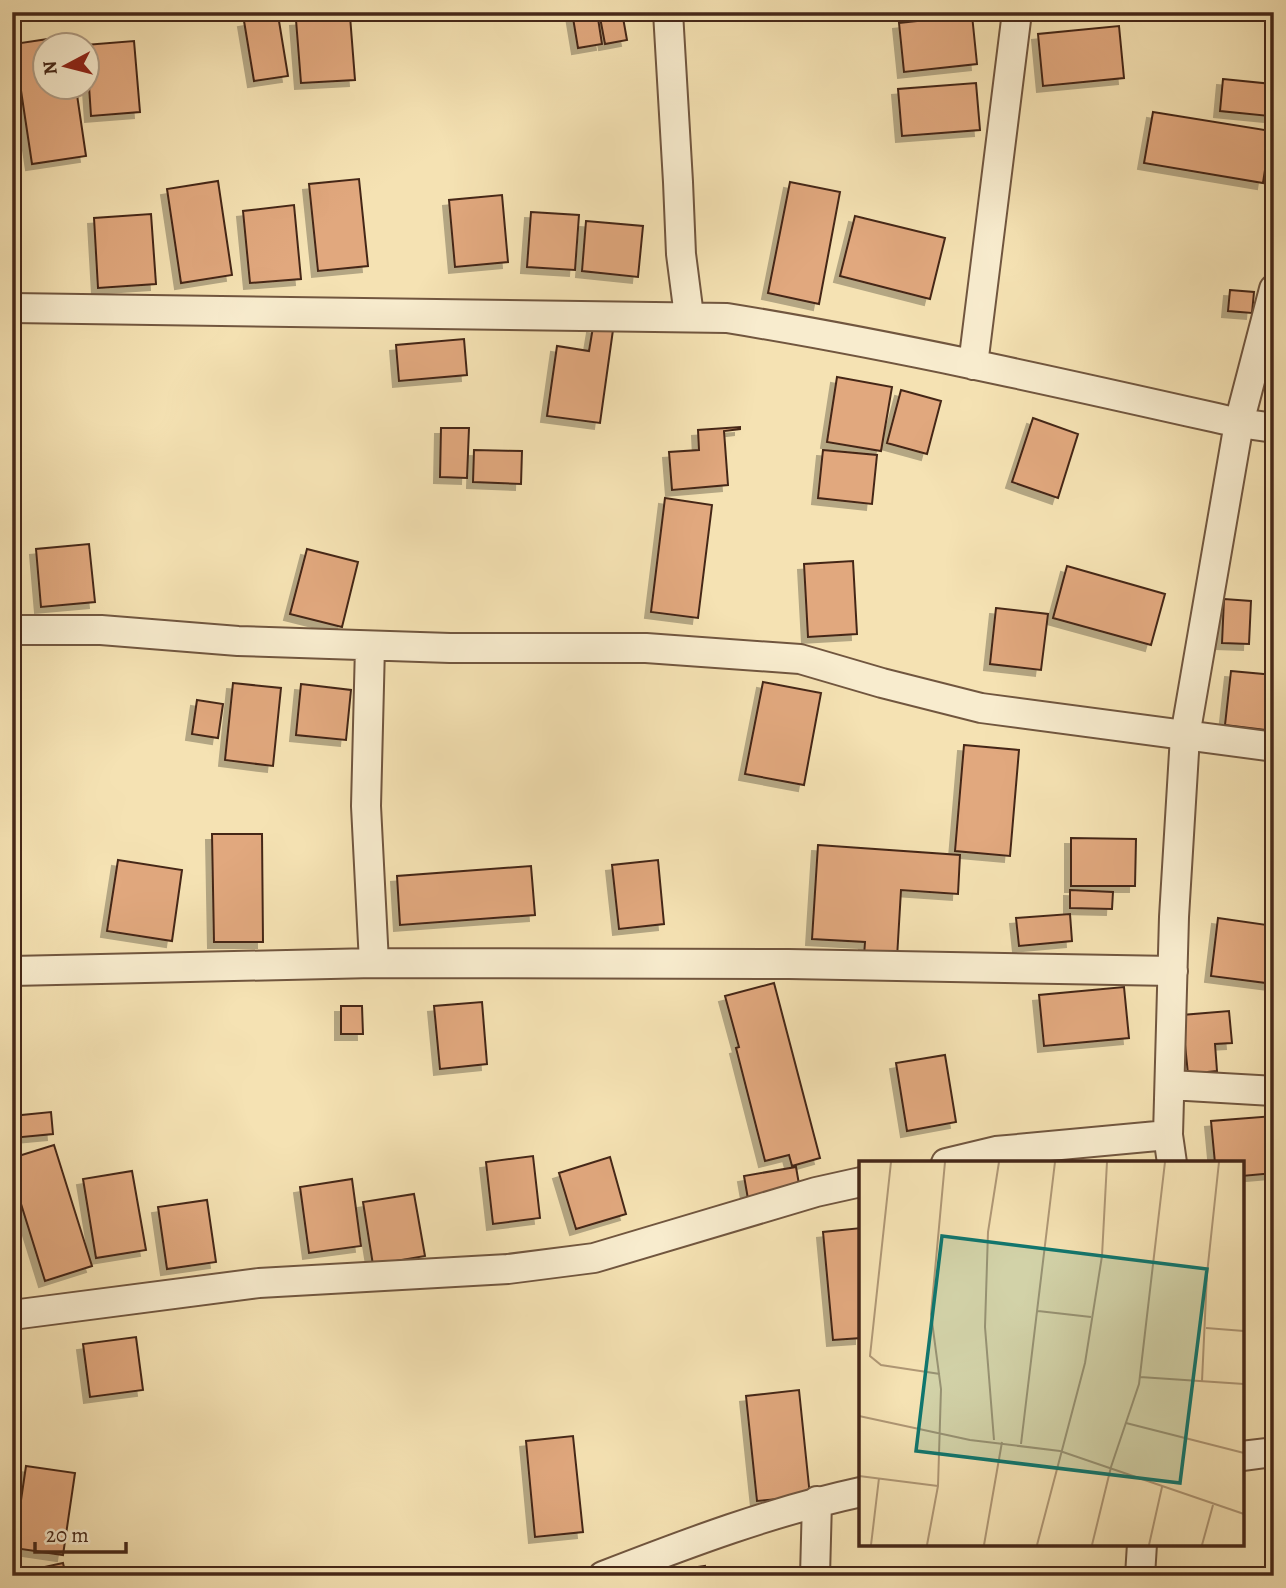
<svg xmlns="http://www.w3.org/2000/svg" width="1286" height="1588" viewBox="0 0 1286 1588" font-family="Alegreya,serif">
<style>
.building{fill:#e1a87e;stroke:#452718;stroke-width:2;filter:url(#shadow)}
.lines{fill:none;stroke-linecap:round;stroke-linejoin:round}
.street-casing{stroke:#71563f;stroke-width:32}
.street{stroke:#f8ecce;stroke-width:28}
.inset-road{fill:none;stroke:#af9775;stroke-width:2}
.view{fill:#0f766e;fill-opacity:0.15;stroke:#0f766e;stroke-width:3.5}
.inset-edge{fill:none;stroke:#452718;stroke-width:3.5}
</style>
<defs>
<filter id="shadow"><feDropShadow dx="-6" dy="6" stdDeviation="0" flood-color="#0004"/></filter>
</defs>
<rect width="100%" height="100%" fill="#f5e2b3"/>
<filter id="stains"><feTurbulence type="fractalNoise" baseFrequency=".00286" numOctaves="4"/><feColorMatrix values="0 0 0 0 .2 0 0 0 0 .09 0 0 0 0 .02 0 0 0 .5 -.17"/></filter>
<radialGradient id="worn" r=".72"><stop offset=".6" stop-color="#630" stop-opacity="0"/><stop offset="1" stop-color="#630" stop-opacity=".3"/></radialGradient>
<path class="building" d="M572 12H597L602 44 578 48Z
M599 12H622L627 40 605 44Z
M278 15 288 76 254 81 244 21Z
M972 15 977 64 904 72 899 23Z
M350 16 355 80 301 83 296 20Z
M1119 26 1124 78 1043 86 1038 34Z
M68 36 69 46H46V88H76L86 156 32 164 14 44Z
M134 41 140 112 91 116 88 71V46L85 45Z
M1223 79 1272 84 1269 116 1220 111Z
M976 83 980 130 902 136 898 89Z
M1153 112 1271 131 1263 183 1144 163Z
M359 179 368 266 318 271 309 184Z
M218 181 232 275 181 283 167 189Z
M790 182 840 192 819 304 768 293Z
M502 195 508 262 455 267 449 200Z
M294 205 301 279 250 283 243 211Z
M531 212 579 215 575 270 527 267Z
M151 214 156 284 98 288 94 218Z
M855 216 945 238 930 299 840 276Z
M586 221 643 226 638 277 582 271Z
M1230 290 1254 292 1252 313 1228 311Z
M593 327 613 330 600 423 547 416 557 346 589 351Z
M464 339 467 375 399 381 396 345Z
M837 377 892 387 881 451 827 442Z
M901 390 941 401 927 454 887 443Z
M1033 418 1078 434 1058 498 1012 482Z
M740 427V429L724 431 728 485 672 490 669 452 699 450 698 430Z
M441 428H469L467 478 440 477Z
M474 450 522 451 521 484 473 482Z
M823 450 877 455 872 504 818 498Z
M665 498 712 505 698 618 651 612Z
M89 544 95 602 41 607 36 549Z
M307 549 358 562 342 627 290 614Z
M853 561 857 634 808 637 804 564Z
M1067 566 1165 594 1151 645 1053 618Z
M1224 599 1251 601 1249 644 1222 643Z
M996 608 1048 614 1041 670 990 664Z
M1231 671 1274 675V731L1225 725Z
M763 682 821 693 804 785 745 774Z
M233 683 281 688 273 766 225 760Z
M301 684 351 690 346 740 296 735Z
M197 700 223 704 218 738 192 734Z
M964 745 1019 750 1010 856 955 851Z
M212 834H262L263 942H214Z
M1071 838 1136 839 1135 886H1071Z
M818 845 960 855 958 894 901 890 897 958 864 956 865 942 812 939Z
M118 860 182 870 172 941 107 931Z
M658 860 664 924 619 929 612 865Z
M531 866 535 915 400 925 397 876Z
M1070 890 1113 892 1112 909 1070 908Z
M1070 914 1072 941 1019 946 1016 918Z
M1218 918 1274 926V984L1211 976Z
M774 983 820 1158 792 1166 789 1155 765 1161 736 1048 739 1047 725 996Z
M1124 987 1129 1038 1044 1046 1039 995Z
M482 1002 487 1064 440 1069 434 1006Z
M341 1006H362L363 1034H341Z
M1229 1011 1232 1043 1215 1044 1217 1071 1188 1074 1182 1015Z
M945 1055 956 1122 907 1131 896 1063Z
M51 1112 53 1134 12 1138V1116Z
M1274 1116V1173L1242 1176V1163H1215L1211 1121Z
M54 1145 92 1266 45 1281 12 1175V1158Z
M533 1156 540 1218 493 1224 486 1162Z
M610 1157 626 1214 576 1229 559 1173Z
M796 1167 800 1190 748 1199 744 1176Z
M132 1171 146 1250 96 1258 83 1179Z
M352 1179 361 1246 309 1253 300 1187Z
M414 1194 425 1256 373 1265 363 1202Z
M207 1200 216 1262 167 1269 158 1207Z
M861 1228V1338L833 1340 823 1232Z
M136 1337 143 1390 90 1397 83 1344Z
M799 1390 810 1496 757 1501 746 1396Z
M573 1436 583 1532 535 1537 526 1441Z
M26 1466 75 1473 63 1555 14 1548Z
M63 1563 66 1576H32L31 1570Z
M705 1566 707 1576H659L658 1573Z"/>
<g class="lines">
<g class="street-casing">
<path id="street" d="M668 12 678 182 681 254 689 316
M12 308 727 318C899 346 1070 385 1239 423L1274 428
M973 365 1017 12
M12 630H101L238 641 450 648H646L800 659 882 683 981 708 1274 747
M370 646 366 806 374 963
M12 971 374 963 789 964 1173 971
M1170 1085 1274 1091
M946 1163 996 1151 1168 1135
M1172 1163 1168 1135 1174 917 1185 736 1239 423 1274 289
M12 1315 259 1283 508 1269 594 1258 816 1192 861 1182
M1242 1456 1274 1452
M603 1576C688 1543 773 1511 861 1492
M815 1576 817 1501
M1140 1576 1142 1544"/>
</g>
<use href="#street" class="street"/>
</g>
<g transform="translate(859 1161)">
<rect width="385" height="385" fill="#f5e2b3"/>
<path class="inset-road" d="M32 1 11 195 22 204 81 213M179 150 232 156M347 167 385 170M281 216 385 223M343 220 348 113 360 1M0 255 111 279 201 290 385 353M267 262 385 292M135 279 126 166 129 71 140 1M162 283 196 1M0 315 79 325M12 384 20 317M68 384 79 325 82 228 72 153 86 1M125 384 143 281M178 384 226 202 243 95 248 1M233 384 252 306 280 223 306 1M290 384 303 326M343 384 354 344"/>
<path class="view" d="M83 75 348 108 321 322 57 290Z"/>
<rect width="385" height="385" class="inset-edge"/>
</g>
<rect width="1286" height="1588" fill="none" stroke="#f5e2b3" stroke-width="42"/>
<rect x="14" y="14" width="1258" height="1560" fill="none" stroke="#452718" stroke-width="3.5"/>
<rect x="21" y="21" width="1244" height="1546" fill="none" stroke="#452718" stroke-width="2"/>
<g transform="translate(66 66) rotate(263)"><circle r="33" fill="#f8ecce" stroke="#b09d85" stroke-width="2"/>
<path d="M0-5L12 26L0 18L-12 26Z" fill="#8f2418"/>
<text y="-10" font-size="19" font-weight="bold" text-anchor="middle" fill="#452718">N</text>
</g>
<path d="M35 1542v10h91v-10" fill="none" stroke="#452718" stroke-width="3.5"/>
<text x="46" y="1542" font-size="21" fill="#452718" stroke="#f8ecce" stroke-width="5" paint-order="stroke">20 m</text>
<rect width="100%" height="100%" filter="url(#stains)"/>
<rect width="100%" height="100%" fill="url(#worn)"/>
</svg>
